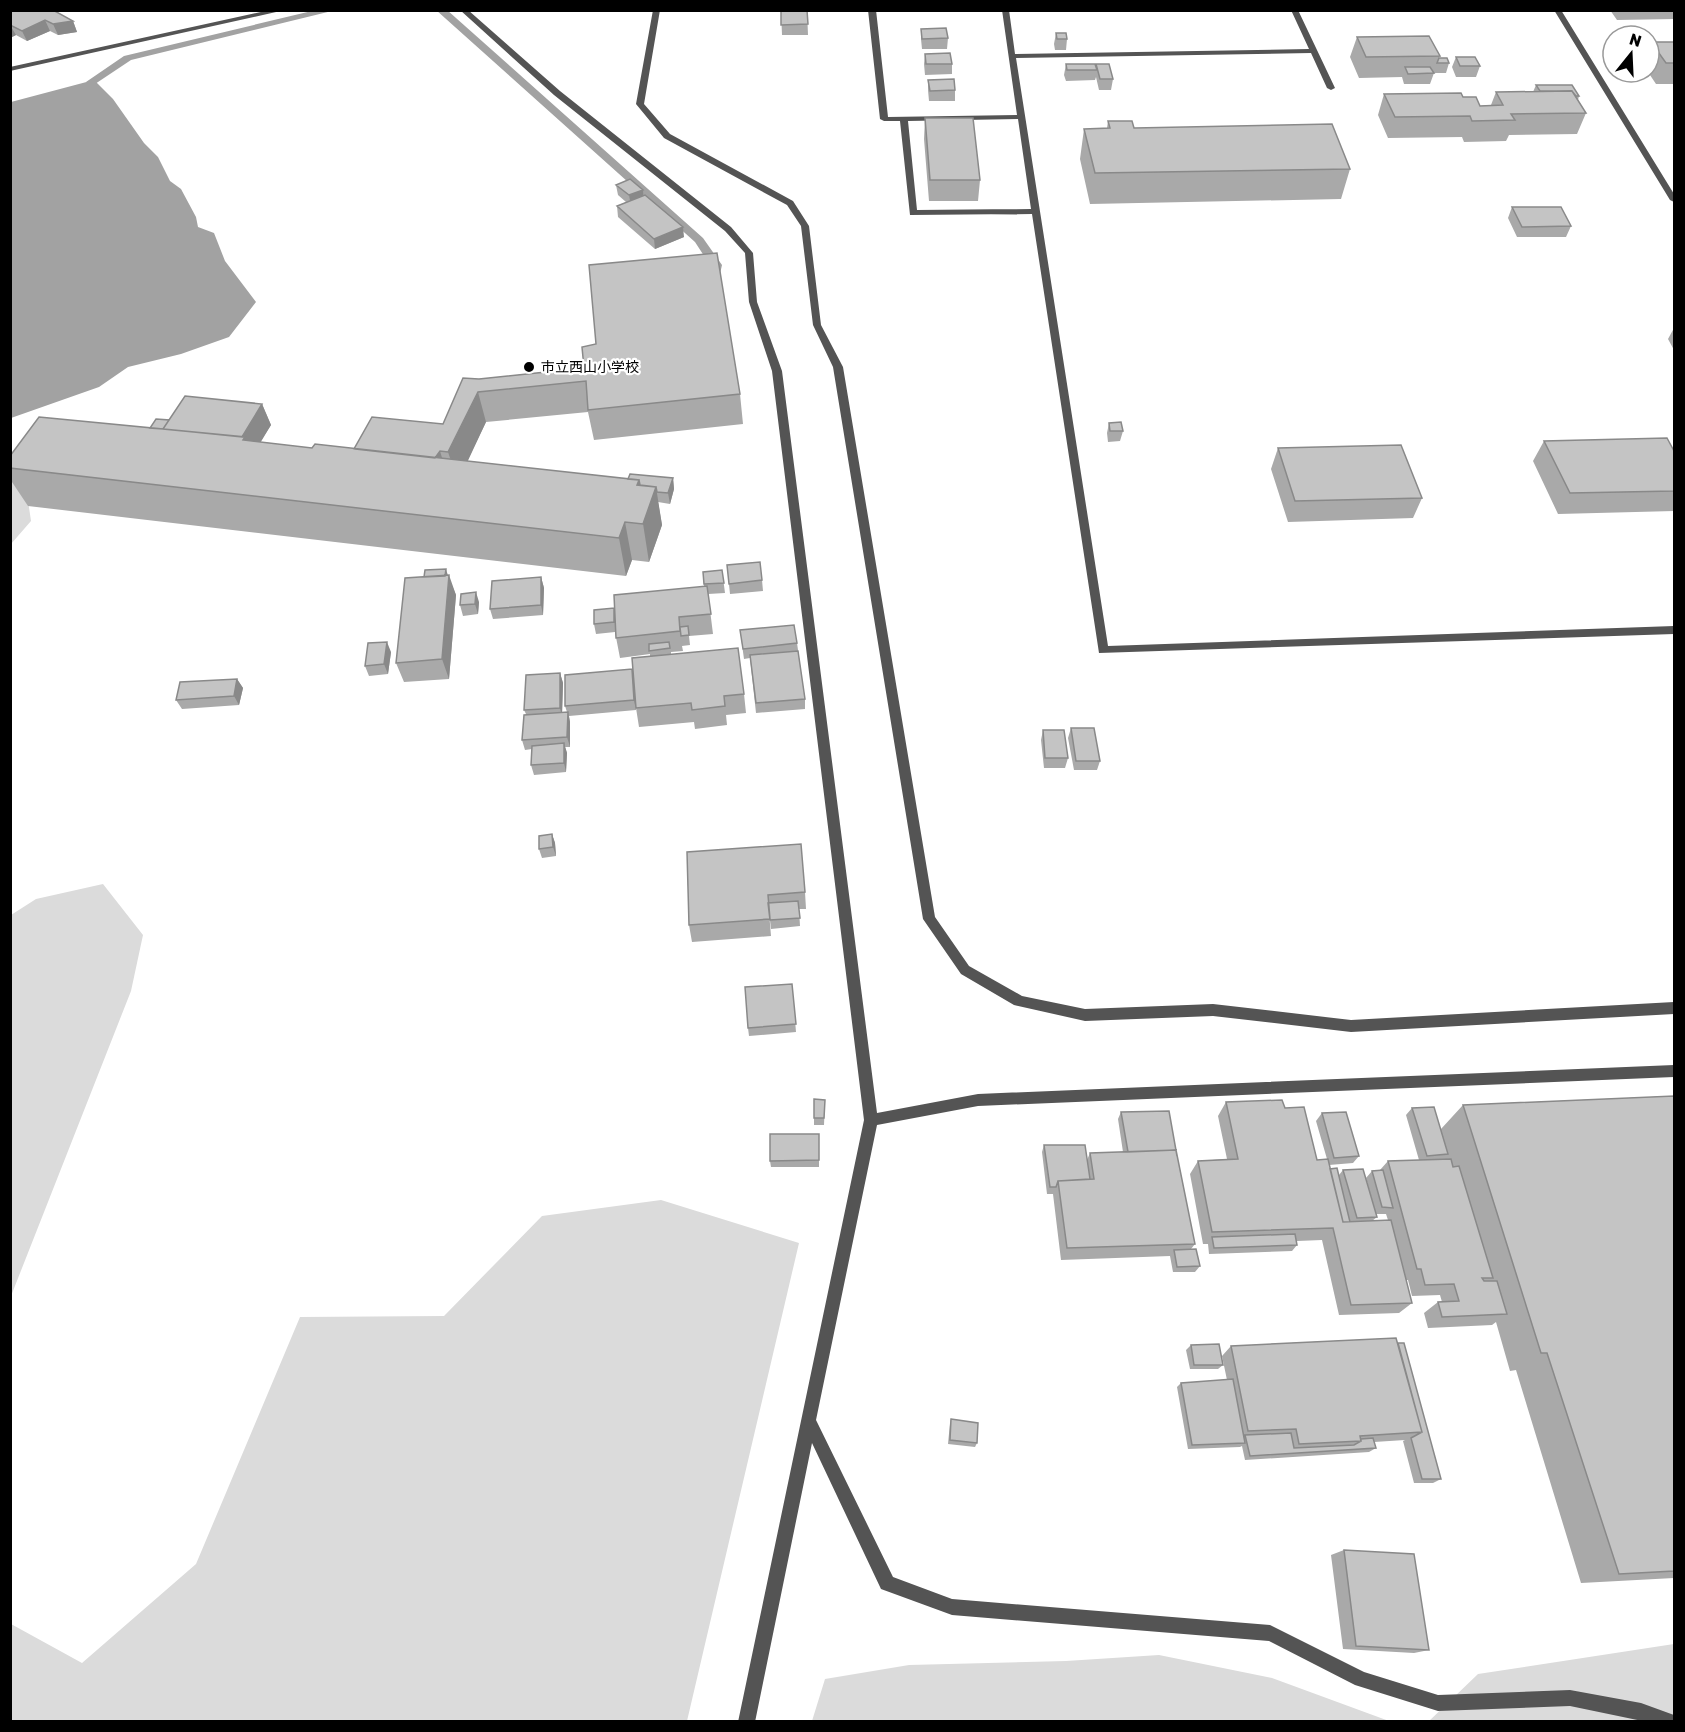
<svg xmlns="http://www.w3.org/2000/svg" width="1685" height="1732" viewBox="0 0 1685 1732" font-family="Rubik,'Noto Sans JP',sans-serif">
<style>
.green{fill:#dbdbdb}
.water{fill:#a2a2a2}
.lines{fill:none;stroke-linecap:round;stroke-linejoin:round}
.stream{fill:#a2a2a2;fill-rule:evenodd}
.service{fill:#545454;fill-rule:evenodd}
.minor{fill:#545454;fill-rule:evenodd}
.wall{fill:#a9a9a9}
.shaded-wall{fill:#898989}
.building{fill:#c4c4c4;stroke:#898989;stroke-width:1.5}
.poi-dot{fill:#000;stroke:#fff;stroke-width:2}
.labels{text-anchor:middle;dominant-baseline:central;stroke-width:4.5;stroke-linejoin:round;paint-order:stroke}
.far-poi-label{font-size:14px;fill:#000;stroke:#fff;text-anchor:start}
</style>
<rect width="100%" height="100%" fill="#fff"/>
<path class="green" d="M11 461 23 466 31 521 11 544Z
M103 884 143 935 131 991 11 1296V915L36 899Z
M661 1200 799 1243 687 1721H11V1624L82 1663 196 1564 300 1317 444 1316 542 1216Z
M1674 1644V1721L1428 1722 1478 1674Z
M1159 1655 1272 1678 1389 1721H812L825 1679 909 1665 1066 1661Z"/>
<path class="water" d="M94 80 113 99 144 143 158 157 170 181 181 189 196 217 198 227 214 233 225 261 256 302 229 337 181 354 128 367 99 387 11 418V102Z"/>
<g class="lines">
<path class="stream" d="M316 10H336L131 60 95 84 86 82 124 56Z
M436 10H447L703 238 722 265 719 278H711L710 265 695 242Z"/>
<path class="service" d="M653 10H660L644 104 670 134 793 201 809 226 821 325 843 367 935 917 969 966 1022 996 1085 1009 1213 1004 1351 1020 1674 1002V1014L1351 1032 1213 1016 1085 1021 1014 1005 961 974 923 919 833 367 813 325 801 226 787 205 664 138 636 104Z
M868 10H876L888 117 1017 115 1002 10H1009L1015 54 1309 49 1291 10H1298L1335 88 1331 90 1327 88 1311 53 1016 58 1108 646 1674 626V634L1099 653 1032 214 910 215 900 121H884L880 119ZM1018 119 1031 209 917 210 908 121Z
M1554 10H1561L1674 194V202L1670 200Z"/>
<path class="minor" d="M270 10H285L10 71V67Z
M460 10H468L560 91 731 227 753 253 757 302 782 371 877 1113 978 1094 1674 1065V1077L978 1106 877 1125 816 1420 893 1577 952 1599 1270 1625 1364 1672 1438 1695 1570 1690 1641 1703 1674 1715V1722H1647L1570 1706 1438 1711 1355 1685 1269 1641 952 1615 881 1589 812 1443 755 1722H738L864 1120 772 371 749 302 745 253 725 231 554 95Z"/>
</g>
<path class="wall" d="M10 10 73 21 77 32 58 35 50 31 27 41 16 35 10 38Z
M781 10H807L808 35H782Z
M1326 10H1359L1326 11Z
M1610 10H1674V19L1617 20Z
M921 29 948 38 947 49H922L921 39Z
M1056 33 1067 39 1066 50H1055L1054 44Z
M1357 37 1440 56 1439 58 1449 63 1446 73H1434L1430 84H1404L1402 77 1359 78 1350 57Z
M1651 42H1674V84H1656L1648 72H1649V47Z
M925 54 952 64V74L925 75 924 64Z
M1456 57 1480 66 1476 77H1456L1452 67Z
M1066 64 1096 67V64L1113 79 1111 90H1099L1096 77 1095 80 1066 81 1064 75Z
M928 80 955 90V101H929L928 90Z
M1536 85 1579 96 1578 100 1586 113 1577 134 1509 135 1506 141 1464 142 1462 137 1388 138 1378 115 1384 94 1463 97 1480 106 1491 105 1496 92H1533Z
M925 118 980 180 978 201H929L924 139Z
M1108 121 1134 128 1350 169 1341 199 1090 204 1080 159 1084 129 1107 128Z
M616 185 643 190 644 195 684 237 655 249 618 217 617 206 626 202 618 195Z
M1512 207 1571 226 1566 237H1517L1508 218Z
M1674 328V350L1668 339Z
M584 368 740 394 743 424 594 440 588 412 486 422 467 461 628 479 673 478 674 489 670 504 658 502 662 525 649 562 632 560 626 576 28 506 10 479V456L150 428 169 420 262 404 271 425 260 442 312 448H354L443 424 479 379Z
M1109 423 1123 431 1120 441 1108 442 1107 433Z
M1544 441 1674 451V511L1558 514 1533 461Z
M1278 448 1422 498 1413 518 1288 522 1271 469Z
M727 565 762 580 763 591 730 594Z
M722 570 725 593 708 594 713 634 689 636 690 645 682 646 683 651 671 652V654L744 694 746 713 726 715 727 725 695 729 694 722 639 727 636 708 635 697 636 710 569 716 570 722V747H565L567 753 566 772 534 775 531 765 532 749 525 750 522 740 526 714 524 710 560 673 563 683 562 712H567L565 706 632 669 650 656V654L620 658 615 632 596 634 594 624 614 608 704 586 703 572Z
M448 576 456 595 449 679 404 682 396 663Z
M541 577 544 588 543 615 493 619 490 609Z
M479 602 478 614 463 616 460 605Z
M740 630 797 643 805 699V709L756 713 750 658 744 659Z
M391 652 388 674 369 676 365 666Z
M237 679 243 688 239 705 182 709 176 700Z
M1071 728 1100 761 1097 770H1074L1068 738Z
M1043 730 1068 758 1065 768H1044L1041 740Z
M552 834 555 843 556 856 542 858 539 849Z
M687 852 805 892 806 909H799L800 926 771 929 769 912 771 936 692 942 689 925Z
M792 984 796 1032 749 1036 748 1028Z
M1674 1096V1578L1581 1583 1516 1370 1510 1371 1496 1322 1492 1325 1428 1328 1424 1313 1438 1302H1442L1440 1295 1412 1296 1408 1280H1406L1412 1303 1399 1313 1339 1315 1322 1240 1297 1241V1245L1292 1251 1209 1254 1208 1244H1203L1190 1174 1198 1161 1227 1159 1218 1116 1226 1102 1285 1108 1317 1160 1327 1159 1316 1121 1322 1113 1359 1156 1353 1163 1329 1165 1330 1169 1339 1175 1343 1170 1377 1217 1372 1221 1388 1220 1386 1214H1376L1366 1178 1372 1171 1380 1170 1388 1161 1419 1160 1406 1115 1412 1108 1441 1129 1463 1105Z
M825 1100 824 1125H814V1118Z
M1121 1112 1177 1156 1195 1244 1191 1249 1200 1266 1195 1272H1173L1170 1256 1061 1260 1053 1194H1047L1042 1152 1044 1145 1087 1160 1090 1153 1123 1152 1118 1119Z
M819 1134V1167H771L770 1161Z
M1396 1338 1441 1479 1433 1483H1414L1403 1441 1405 1440 1374 1442 1376 1448 1369 1452 1245 1460 1242 1446 1240 1447 1188 1449 1177 1387 1181 1383 1227 1380 1222 1356 1231 1346Z
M1191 1345 1223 1365 1218 1369H1190L1186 1350Z
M951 1419 977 1443 975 1447 948 1444 950 1423Z
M1344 1550 1429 1650 1414 1653 1343 1649 1331 1555Z"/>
<path class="shaded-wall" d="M45 20 50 31 27 41 22 31Z
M73 21 77 32 58 35 53 24Z
M10 25 16 35 10 38Z
M643 190 644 201 631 206 629 195Z
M683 227 684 237 655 249 654 239Z
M478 392 486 422 458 482 448 452Z
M262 404 271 425 253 455 238 444Z
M440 451 449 481 431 464Z
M673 478 674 489 670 504 668 493Z
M639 480 656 487 662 525 649 562 637 485Z
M625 522 632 560 626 576 619 538Z
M446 569 449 579V575L456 595 449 679 442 659Z
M541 577 544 588 543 615 541 605Z
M476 592 479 602 478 614 475 604Z
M387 642 391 652 388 674 384 664Z
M632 669 634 678 636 710 634 700Z
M560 673 563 683 562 717 560 708Z
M237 679 243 688 239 705 234 696Z
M568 712 570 722V747L567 737Z
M564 743 567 753 566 772 564 763Z
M552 834 555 843 556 856 553 847Z"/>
<path class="building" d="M10 10H53L73 21 53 24 45 20 22 31 10 25Z
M781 10H807L808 24 781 25Z
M946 28 948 38 922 39 921 29Z
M1056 33H1066L1067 39H1057Z
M1429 36 1440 56 1366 57 1357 37Z
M1651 42H1674V63H1666Z
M950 53 952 64H926L925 54Z
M1456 57H1475L1480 66H1460Z
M1439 58H1447L1449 63H1437Z
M1066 64H1095L1097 70H1067Z
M1096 64H1109L1113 79H1100Z
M1405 67H1430L1434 73 1408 74Z
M954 79 955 90 930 91 928 80Z
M1536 85H1572L1579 96H1576L1572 91H1540Z
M1572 91 1586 113 1511 114 1515 120 1472 121 1470 116 1395 117 1384 94 1461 93 1463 97H1476L1480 106 1503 105 1496 92Z
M925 118H973L980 180H930Z
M1108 121H1132L1134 128 1332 124 1350 169 1095 173 1084 129 1110 128Z
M630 179 643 190 629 195 616 185Z
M645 195 683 227 654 239 617 206Z
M1512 207H1561L1571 226 1522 227Z
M717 253 740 394 588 410 586 381 478 392 448 452 440 451 435 458 354 449 372 417 443 424 463 378 479 379 584 368 582 347 596 344 589 265Z
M185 396 262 404 242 437 163 429Z
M39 417 245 437 243 440 312 448 315 444 639 480 637 485 656 487 643 524 625 522 619 538 10 468V456Z
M156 419 169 420 163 429 150 428Z
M1121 422 1123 431H1110L1109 423Z
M1667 438 1674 451V491L1570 493 1544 441Z
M1401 445 1422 498 1295 501 1278 448Z
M630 474 673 478 668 493 657 492 656 487 640 485 639 480 628 479Z
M760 562 762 580 729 584 727 565Z
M446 569 445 576 424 577 425 570Z
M722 570 724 583 704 584 703 572Z
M449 575 442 659 396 663 405 578Z
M541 577V605L490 609 492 581Z
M707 586 711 614 679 617 680 631 616 638 614 595Z
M476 592 475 604 460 605 461 594Z
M614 608V622L594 624V610Z
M794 625 797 643 743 649 740 630Z
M688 626 689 635 681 636 680 627Z
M387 642 384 664 365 666 368 643Z
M669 642 670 648 649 651V644Z
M738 648 744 694 724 696 725 706 692 710 691 703 636 708 632 658Z
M798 651 805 699 756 703 750 655Z
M632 669 634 700 565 706V675Z
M560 673V708L524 710 526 675Z
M237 679 234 696 176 700 180 682Z
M568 712 567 737 522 740 524 715Z
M1071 728H1094L1100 761H1076Z
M1043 730H1064L1068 758H1045Z
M564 743V763L531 765 532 746Z
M552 834 553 847 539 849V836Z
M801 844 805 892 768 895 770 919 689 925 687 852Z
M798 901 800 918 770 920 768 903Z
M792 984 796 1024 748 1028 745 987Z
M1674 1096V1571L1619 1574 1547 1353H1541L1463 1105Z
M814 1099 825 1100 824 1118H814Z
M1282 1100 1285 1108 1304 1107 1317 1160 1328 1159 1343 1222 1391 1220 1412 1303 1351 1305 1333 1228 1212 1232 1198 1161 1238 1159 1226 1102Z
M1434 1107 1448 1154 1427 1156 1412 1108Z
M1169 1111 1177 1156 1176 1150 1128 1152 1121 1112Z
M1346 1112 1359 1156 1334 1158 1322 1113Z
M770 1134H819V1160L770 1161Z
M1044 1145H1085L1090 1179 1058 1181 1056 1187H1050Z
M1176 1150 1195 1244 1067 1248 1058 1181 1094 1179 1090 1153Z
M1451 1159 1453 1167 1459 1166 1493 1278H1482L1484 1281H1497L1507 1314 1442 1317 1438 1302 1459 1301 1454 1284 1425 1285 1421 1269H1417L1388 1161Z
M1337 1168 1350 1222H1343L1330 1169Z
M1363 1169 1377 1217 1357 1218 1343 1170Z
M1383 1170 1393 1208 1382 1207 1372 1171Z
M1295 1234 1297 1245 1214 1248 1212 1237Z
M1196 1249 1200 1266 1177 1267 1174 1250Z
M1396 1338 1422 1432 1360 1436 1361 1441 1299 1444 1296 1429 1248 1431 1231 1346Z
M1398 1343H1404L1441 1479H1422L1411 1438 1422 1432Z
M1219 1344 1223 1365H1194L1191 1345Z
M1233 1379 1245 1443 1192 1445 1181 1383Z
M951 1419 978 1423 977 1443 950 1440Z
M1291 1433 1294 1448 1354 1445 1361 1441V1439L1373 1438 1376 1448 1250 1456 1245 1435Z
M1344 1550 1414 1554 1429 1650 1356 1646Z"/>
<circle class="poi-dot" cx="529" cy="367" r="6"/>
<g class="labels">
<g class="far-poi-label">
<text x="541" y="367">市立西山小学校</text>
</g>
</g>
<rect width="1685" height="1732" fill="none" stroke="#000000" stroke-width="24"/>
<g transform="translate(1631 54) rotate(18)"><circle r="28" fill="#ffffff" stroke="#999999" stroke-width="1.5"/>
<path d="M0-4.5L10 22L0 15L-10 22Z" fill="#000000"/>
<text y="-9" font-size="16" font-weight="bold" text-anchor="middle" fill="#000000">N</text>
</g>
</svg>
